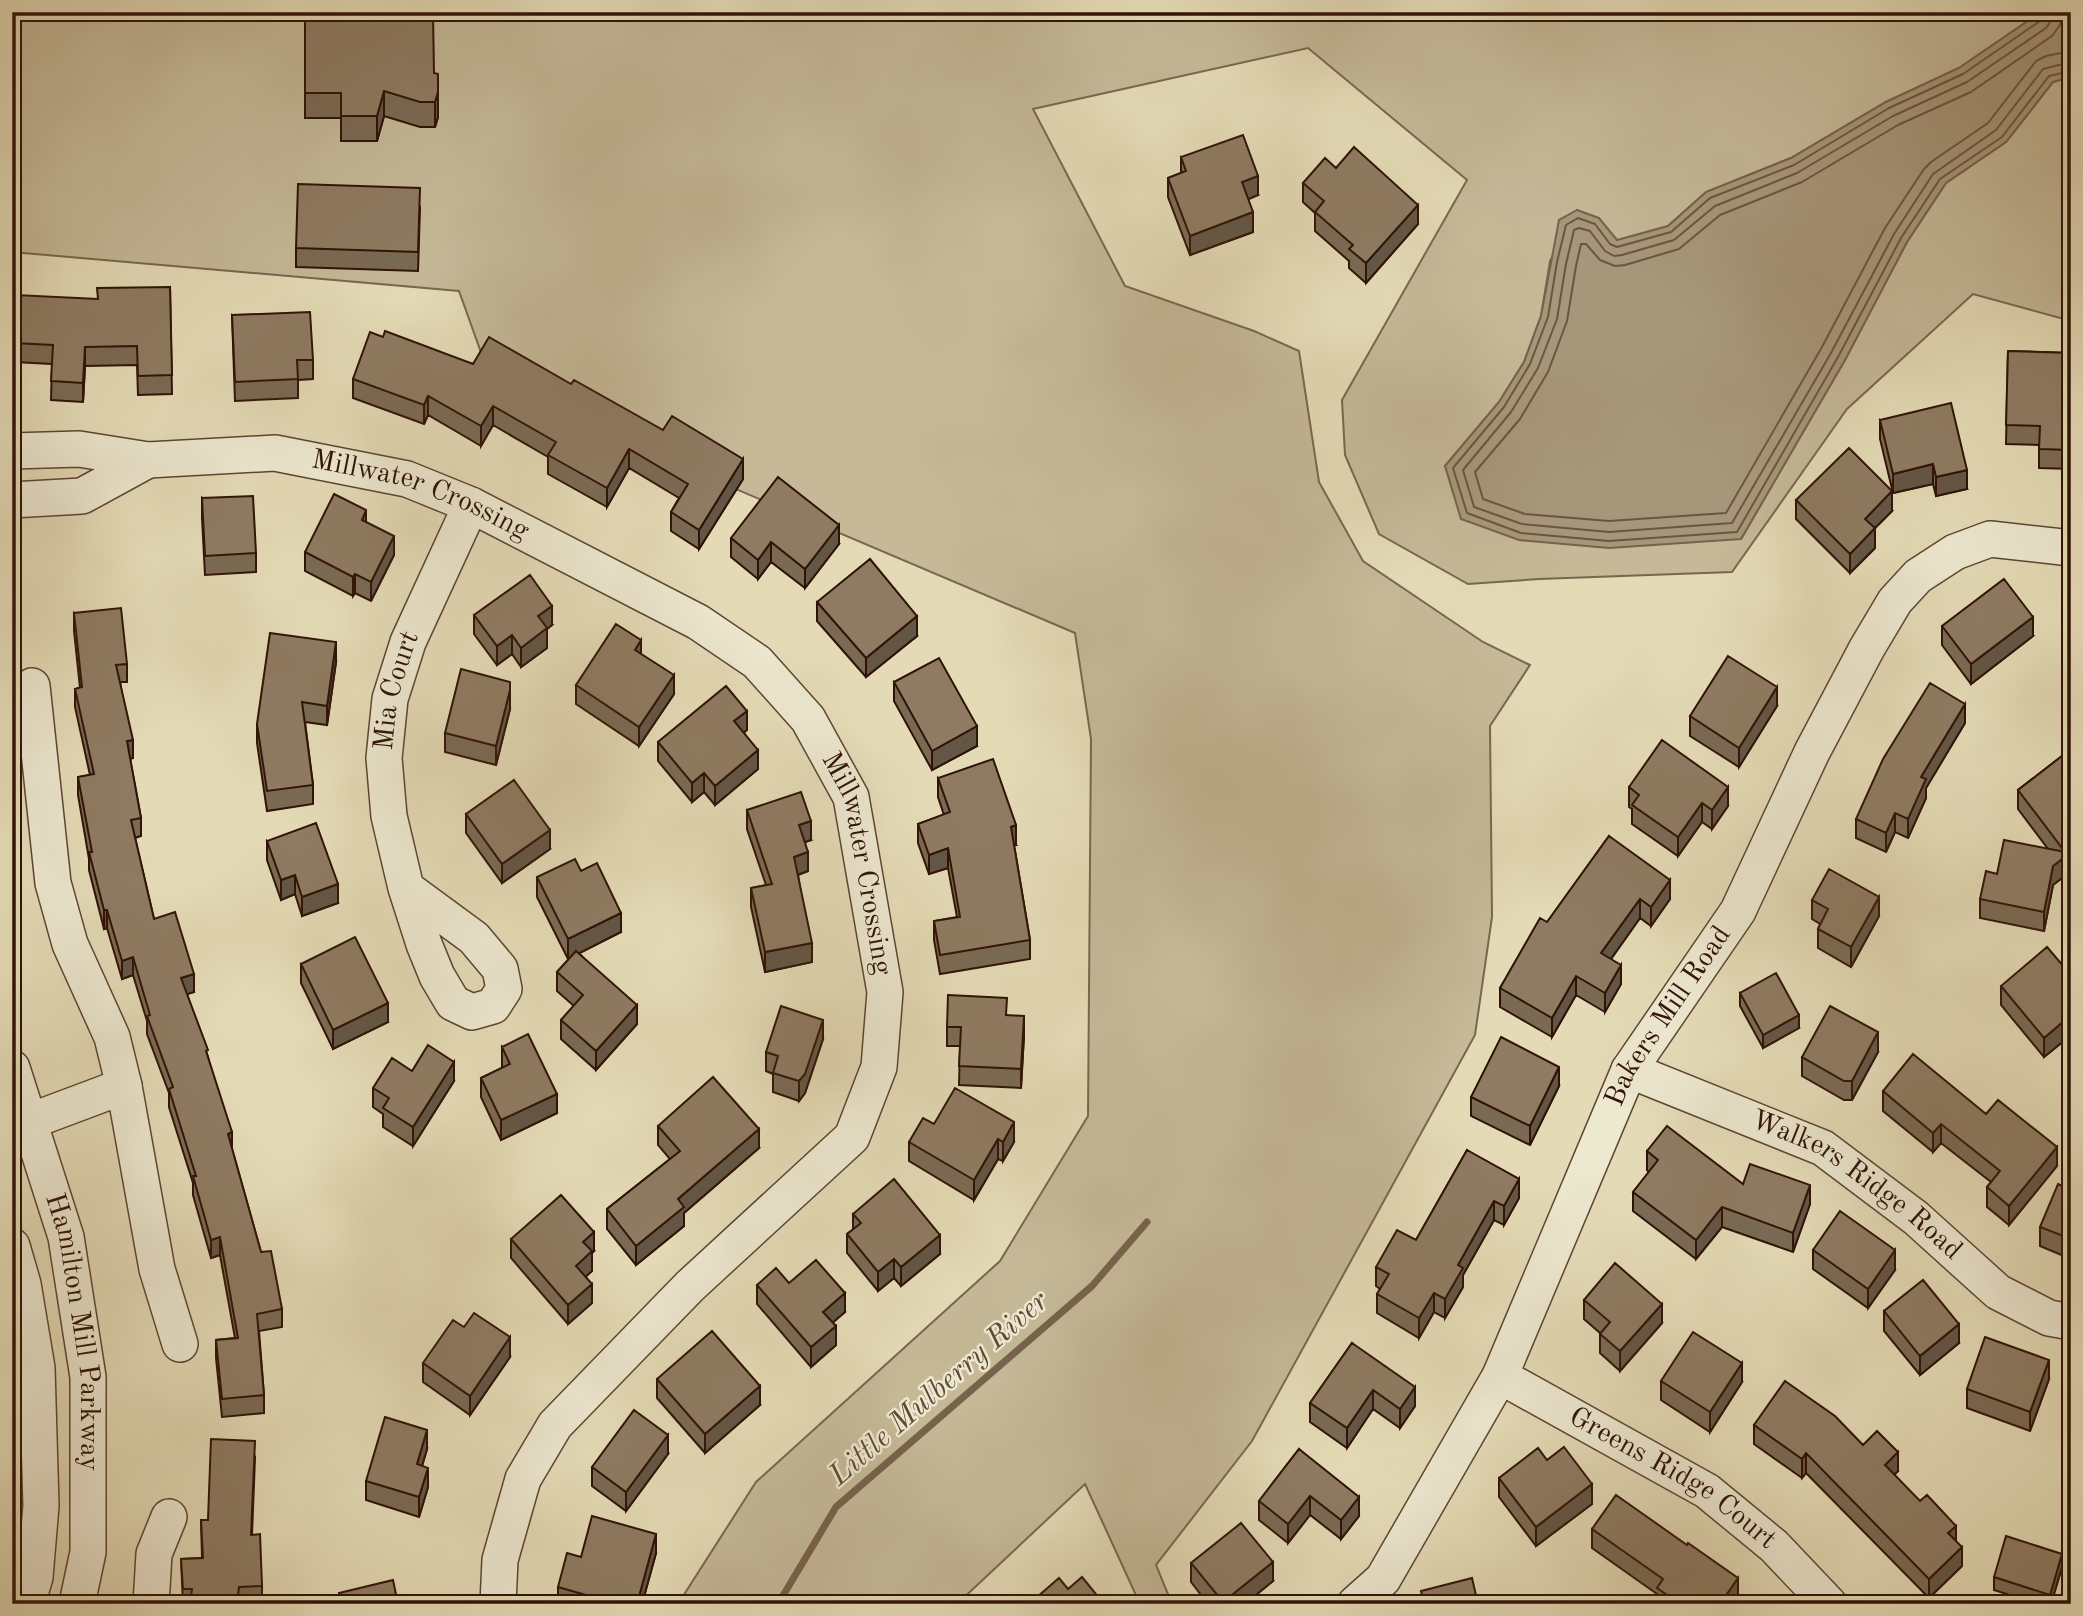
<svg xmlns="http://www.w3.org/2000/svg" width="2083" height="1616" viewBox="0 0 2083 1616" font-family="'Old Standard TT',serif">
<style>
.green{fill:#c5b998;stroke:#7a6650;stroke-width:2}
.water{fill:#a7977a;stroke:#77624c;stroke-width:2}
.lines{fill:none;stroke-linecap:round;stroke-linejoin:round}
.shore{stroke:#6c5540;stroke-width:2}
.stream{stroke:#77624c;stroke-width:7}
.minor-casing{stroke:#5d4533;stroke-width:38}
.minor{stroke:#ede8d0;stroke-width:35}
.wall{fill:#7a6a54;stroke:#301307;stroke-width:2}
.shaded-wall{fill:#635645;stroke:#301307;stroke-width:2}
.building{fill:#8e7b62;stroke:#301307;stroke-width:2}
.labels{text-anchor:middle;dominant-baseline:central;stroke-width:5;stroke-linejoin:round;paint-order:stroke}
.street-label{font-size:28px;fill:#301307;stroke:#ede8d0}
.water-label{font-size:30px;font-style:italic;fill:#604835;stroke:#ede8d0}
</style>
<rect width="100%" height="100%" fill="#e4dbb6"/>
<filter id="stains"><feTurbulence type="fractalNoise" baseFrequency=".00286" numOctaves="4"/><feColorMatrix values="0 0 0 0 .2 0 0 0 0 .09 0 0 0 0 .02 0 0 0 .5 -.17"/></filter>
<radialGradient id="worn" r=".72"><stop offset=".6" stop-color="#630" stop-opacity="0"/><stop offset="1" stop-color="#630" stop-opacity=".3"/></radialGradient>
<path class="green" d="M12 12H2041L1959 68 1886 102 1791 158 1706 192 1668 226 1616 241 1599 218 1577 210 1550 261 1541 316 1524 362 1499 402 1445 466 1741 539 1845 360 1907 242 1946 183 2006 142 2053 82 2071 77V321L1973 294 1847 409 1732 572 1539 579 1468 584 1379 534 1345 455 1342 400 1467 180 1308 48 1033 109 1125 286 1254 331 1299 351 1319 482 1363 561 1483 642 1530 665 1490 726 1492 917 1475 1035 1252 1441 1156 1565 1172 1604H1140L1085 1484 957 1604H678L756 1482 1000 1261 1088 1116 1091 739 1075 633 493 386 459 291 12 252Z"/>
<path class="water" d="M2041 12H2071V77L2053 82 2006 142 1946 183 1907 242 1845 360 1741 539 1609 548 1519 540 1461 519 1445 466 1499 402 1524 362 1541 316 1559 220 1577 210 1599 218 1617 240 1668 226 1706 192 1791 158 1886 102 1959 68Z"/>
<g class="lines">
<path class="shore" d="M2043 12 2040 21 1963 74 1889 108 1794 165 1710 198 1671 232 1617 247 1610 244 1595 224 1578 218 1566 225 1557 262 1548 317 1530 364 1504 407 1453 468 1467 513 1521 533 1609 541 1737 532 1838 357 1901 238 1940 179 2002 137 2049 76 2071 71
M2052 12 2051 21 2046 28 1967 82 1893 116 1797 173 1715 206 1674 240 1622 255 1614 256 1605 251 1590 231 1579 228 1574 230 1566 264 1557 319 1538 368 1511 412 1463 470 1474 507 1522 524 1609 532 1732 523 1831 353 1894 234 1933 174 1996 130 2043 69 2071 62
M2063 12 2060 25 2052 36 1971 92 1898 125 1802 182 1720 215 1679 249 1625 265 1615 266 1600 260 1586 244H1581L1576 266 1567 321 1548 372 1520 419 1475 472 1483 499 1525 514 1609 521 1726 513 1822 347 1885 228 1924 169 1931 162 1988 123 2036 61 2046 56 2071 51"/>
<path class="stream" d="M778 1604 836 1507 1092 1286 1147 1222"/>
<g class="minor-casing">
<g id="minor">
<path id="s1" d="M12 451 79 449 148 460 275 453 407 479 471 505 698 622 757 662 808 719 851 797 885 992 879 1067 852 1137 690 1286 555 1425 523 1479 500 1560 498 1604"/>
<path d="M12 500 82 496 148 460"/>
<path d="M32 686 53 883 70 944 112 1037 124 1086 157 1269 180 1344"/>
<path id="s2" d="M406 888 474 938 500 969 504 989 493 1006 472 1012 453 1003 437 976 424 944 406 888 389 816 384 758 390 699 408 642 471 505"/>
<path id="s3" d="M12 1068 66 1237 88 1377V1552L77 1604"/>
<path id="s4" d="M1629 1070 1823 1148 1916 1218 1998 1292 2049 1318 2071 1322"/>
<path d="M12 1128 124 1086"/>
<path d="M12 1246 23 1284 37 1368 41 1506 35 1577 27 1604"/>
<path id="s5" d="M1500 1376 1707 1491 1774 1546 1829 1604"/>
<path d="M151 1604 154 1554 169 1517"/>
<path id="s6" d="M1355 1604 1383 1579 1500 1376 1629 1070 1738 911 1812 752 1867 648 1895 601 1918 576 1955 552 1990 539 2071 548"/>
</g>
</g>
<use href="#minor" class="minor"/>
</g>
<path class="wall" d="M305 14H332L434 73 438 117 435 127H420L384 116 377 141H341V118H305Z
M1181 157 1258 195 1248 199 1253 232 1190 255 1168 197V178L1181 173Z
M1336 168 1418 224 1366 283 1349 268V261L1315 231V213L1303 202V183Z
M420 207 418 271 296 267V248Z
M170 287 172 394 138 395 137 365 85 366 83 402 51 400 52 364 14 362V343L97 299Z
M232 315 313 360V379L298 380V398L235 401Z
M383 337 473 364 571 384 743 479 699 549 671 531V512L679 498 629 468 607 507 548 474V457L493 425 481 446 428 415 424 424 353 398V379Z
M2008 351 2071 353V469L2039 468V445L2006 444Z
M1880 420 1967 489 1936 496 1933 484 1893 493 1880 439Z
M202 498 256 553V572L205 575 202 518Z
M1796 500 1892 511 1875 528V548L1850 573 1796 519Z
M366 522 394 555 371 601 355 593 353 596 305 571V552Z
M731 538 839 544 805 588 771 562 758 579 731 557Z
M817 602 917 636 866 677 817 621Z
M2071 610V675L2062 673V654Z
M74 613 127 664V682H120L133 758 130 759 141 818V836L135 838 154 919 194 992 187 994 208 1057 232 1149 261 1252 282 1309V1327L259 1331 264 1395V1413L222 1417 216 1358V1340L235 1338 220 1255 211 1258 193 1195V1183L169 1107V1093L147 1034V1021L133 975 122 979 107 928 104 929 89 870V859L78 795V777L90 775 75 707V689L80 688 74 631Z
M474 615 552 625 547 629V648L521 667 512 654 497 665 474 634Z
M1942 626 2033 636 1971 684 1942 645Z
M641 654 674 694 639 746 576 704V685Z
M336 662 327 725 305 722 313 785V804L267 811 257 743V724Z
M894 682 977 746 932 770 894 701Z
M1777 706 1739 767 1690 736V716Z
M510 709 496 765 445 752V733Z
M1965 723 1926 788V798L1908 838 1895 832 1886 852 1856 838V819Z
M747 730 744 732 758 769 715 805 704 792 692 802 658 761V742Z
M2071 749V871L2053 885 2044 931 1980 918V899L1997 874 2048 849 2018 809V790Z
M938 778 1016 845H1014L1030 940V959L940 974 934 940V921L957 917 948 868 929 874 918 843V824L944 815 938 797Z
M1629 787 1728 806 1712 829 1702 822 1678 856 1632 824V809L1629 807Z
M747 810 811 840 805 842 808 871 798 875 812 962 765 972 751 907V888L766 885 747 829Z
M466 814 550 849 502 883 466 833Z
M1609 836 1670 899 1651 926 1640 918 1611 959 1621 984 1605 1012 1576 995 1552 1037 1500 1007V988Z
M267 841 338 903 302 916 295 894 281 900 267 860Z
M581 871 621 932 579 953 637 1024 596 1070 561 1039V1020L574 1006 557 991V972L571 957 568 959 537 897V877Z
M1812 900 1879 916 1851 967 1818 948V929L1820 924 1812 919Z
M301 964 388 1022 333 1049 301 983Z
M2071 975V1035L2044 1057 2001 1005V986Z
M1740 993 1799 1028 1763 1048 1740 1006Z
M1007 1015 1024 1035 1021 1088 959 1085 960 1046H947V1027Z
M823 1039 805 1093 799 1101 773 1092V1074L766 1071V1052Z
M502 1047 557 1113 501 1140 481 1097V1078L502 1068Z
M1878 1052 1852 1100H1844L1802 1076V1057Z
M412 1071 454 1081 413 1146 383 1127V1114L373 1107V1088Z
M1559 1086 1530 1145 1471 1116V1097Z
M1883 1091 1986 1114 2057 1166 2009 1225 1987 1207V1187L1991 1182 1941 1143 1933 1152 1883 1111Z
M934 1124 1014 1142 1003 1161 998 1159 974 1200 909 1161V1142Z
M658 1126 759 1148 684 1213V1226L636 1265 607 1229V1209L670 1159 658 1145Z
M1467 1150 1519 1198 1504 1225 1494 1220 1463 1275V1287L1445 1318 1434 1312 1419 1338 1377 1313V1294L1380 1289 1376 1286V1267L1416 1240Z
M1647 1151 1743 1184 1810 1204 1793 1252 1722 1227 1696 1259 1633 1211V1192L1649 1172 1647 1170Z
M2071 1190V1259L2040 1246V1227Z
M853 1214 940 1254 901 1286 894 1278 878 1291 847 1253V1234L853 1230Z
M511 1239 594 1251 592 1253V1271L586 1276 592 1303 568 1324 511 1258Z
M1813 1250 1895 1270 1868 1308 1813 1269Z
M789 1283 845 1312 833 1322 836 1345 811 1367 757 1304V1285Z
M1584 1300 1662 1323 1620 1371 1600 1353V1333L1584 1319Z
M1884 1311 1959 1343 1920 1375 1884 1331Z
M1352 1343 1415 1406 1400 1428 1373 1409 1347 1448 1310 1422V1403Z
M510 1357 470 1415 423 1382V1363Z
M657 1379 760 1405 705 1453 657 1398Z
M2049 1379 2030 1431 1967 1408V1389Z
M1661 1381 1742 1382 1710 1432 1661 1400Z
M1754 1425 1863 1445 1898 1471 1894 1475 1956 1542 1962 1566 1929 1598 1806 1473 1802 1478 1754 1444Z
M427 1449 422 1466 428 1487 419 1517 366 1500V1481Z
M1299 1449 1359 1516 1341 1539 1310 1515 1288 1543 1259 1520V1501Z
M668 1454 626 1511 592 1486V1467Z
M255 1458 252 1535 262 1586V1604H183L181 1559 202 1558 201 1520H208Z
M1547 1460 1592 1504 1536 1546 1499 1497V1478Z
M1592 1529 1738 1597 1733 1604H1657V1594L1592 1548Z
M656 1553 642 1604H558V1587L581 1557Z
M1191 1563 1273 1581 1245 1604H1208L1191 1582Z
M2062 1567 2051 1604H2038L1994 1590V1577Z"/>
<path class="shaded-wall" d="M384 91V116L377 141V116Z
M438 92V117L435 127V102Z
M1258 176V195L1242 202V182Z
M1418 205V224L1366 283V263Z
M1253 212V232L1190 255V236Z
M85 347V366L83 402V383Z
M428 396V415L424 424V405Z
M493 406V425L481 446V426Z
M629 449V468L607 507V488Z
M743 459V479L699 549V530Z
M1933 464V484L1893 493V474Z
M1967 470V489L1936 496V477Z
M1892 491V511L1865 538V519Z
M366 510V530L362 520Z
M839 525V544L805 588V569Z
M1875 528V548L1850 573V554Z
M394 536V555L371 601V582Z
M771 542V562L758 579V560Z
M355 574V593L353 596V577Z
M552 606V625L547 629V648L521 667V648L538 616Z
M917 616V636L866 677V658Z
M2033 617V636L1971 684V664Z
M512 635V654L497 665V646Z
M641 640V659L635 650Z
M336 642V662L327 725V706Z
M674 675V694L639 746V727Z
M1777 687V706L1739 767V748Z
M510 690V709L496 765V746Z
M1965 704V723L1926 788V798L1908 838V819L1921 777Z
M747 711V730L734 740V721Z
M977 726V746L932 770V751Z
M133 740V758L127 759V741Z
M758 750V769L715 805V786Z
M704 773V792L692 802V783Z
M1728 787V806L1712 829V810Z
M1702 803V822L1678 856V837Z
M1895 813V832L1886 852V833Z
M811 821V840L799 844V825Z
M1016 825V845L1011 846V827Z
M550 830V849L502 883V864Z
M948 848V868L929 874V855Z
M808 852V871L794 876V857Z
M2071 852V871L2053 885 2044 931V912L2053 866Z
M295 875V894L281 900V880Z
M1670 880V899L1651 926V907Z
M338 884V903L302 916V897Z
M1879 897V916L1851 967V947Z
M1640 899V918L1601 973V953Z
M104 910H107V928L104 929Z
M621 913V932L568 959V939Z
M812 943V962L765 972V952Z
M133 957V975L122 979V961Z
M1621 965V984L1605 1012V993Z
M194 974V992L181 996V978Z
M1576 976V995L1552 1037V1018Z
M388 1003V1022L333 1049V1030Z
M637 1005V1024L596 1070V1051Z
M1799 1015V1028L1763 1048V1035Z
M2071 1015V1035L2044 1057V1038Z
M1024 1016V1035L1021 1088V1069Z
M823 1020V1039L805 1093 799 1101V1081Z
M1878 1032V1052L1852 1100V1081Z
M454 1062V1081L413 1146V1127Z
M1559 1067V1086L1530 1145V1126Z
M557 1094V1113L501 1140V1120Z
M1014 1122V1142L1003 1161V1142Z
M1941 1124V1143L1933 1152V1133Z
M759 1129V1148L684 1213V1226L636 1265V1246L678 1199Z
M232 1132V1150L228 1134Z
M998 1139V1159L974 1200V1180Z
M2057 1147V1166L2009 1225V1206Z
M1519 1179V1198L1504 1225V1206Z
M1810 1185V1204L1793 1252V1233Z
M1494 1201V1220L1463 1275V1287L1445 1318V1299L1458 1265Z
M1722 1207V1227L1696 1259V1240Z
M594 1232V1251L592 1253V1271L576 1285V1266L583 1242Z
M940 1235V1254L901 1286V1267Z
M220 1237V1255L211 1258V1240Z
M1895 1250V1270L1868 1308V1289Z
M894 1259V1278L878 1291V1272Z
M592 1284V1303L568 1324V1305Z
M845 1293V1312L823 1331V1312Z
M1434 1293V1312L1419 1338V1318Z
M1662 1304V1323L1620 1371V1351Z
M1959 1324V1343L1920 1375V1356Z
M836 1326V1345L811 1367V1347Z
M510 1337V1357L470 1415V1396Z
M2049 1360V1379L2030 1431V1412Z
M1742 1363V1382L1710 1432V1412Z
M760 1386V1405L705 1453V1434Z
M1415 1387V1406L1400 1428V1409Z
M1373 1390V1409L1347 1448V1428Z
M427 1430V1449L417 1483V1464Z
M668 1435V1454L626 1511V1492Z
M1898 1452V1471L1885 1484V1465Z
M1806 1453V1473L1802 1478V1459Z
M428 1468V1487L419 1517V1497Z
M1592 1484V1504L1536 1546V1527Z
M1310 1496V1515L1288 1543V1524Z
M1359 1497V1516L1341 1539V1520Z
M1956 1526V1545L1948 1533Z
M656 1534V1553L642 1604H637Z
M1962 1547V1566L1929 1598V1579Z
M2062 1554V1567L2051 1604H2050V1595Z
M1273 1562V1581L1245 1604H1223V1602Z
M1738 1578V1597L1733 1604H1720Z"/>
<path class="building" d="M332 12H433L434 73 438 74V92L435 102H420L384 91 377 116H341V93H305V14H332Z
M1243 135 1258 176 1242 182 1253 212 1190 236 1168 178 1186 171 1181 157Z
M1354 147 1418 205 1366 263 1349 249 1353 245 1315 212 1324 201 1303 183 1325 158 1336 168Z
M298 184 420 188 418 252 296 248Z
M170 287 172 375 138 376 137 346 85 347 83 383 51 381 53 345 14 343 16 295 98 299 97 288Z
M310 312 313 360H297L298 379 235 382 232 315Z
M385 331 473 364 489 337 571 384 574 380 663 430 672 416 743 459 699 530 671 512 688 484 629 449 607 488 548 455 556 442 493 406 481 426 428 396 424 405 353 379 370 332 383 337Z
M2008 351 2071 353V450L2039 449 2040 426 2006 425Z
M1951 403 1967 470 1936 477 1933 464 1893 474 1880 420Z
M1849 448 1892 491 1865 519 1875 528 1850 554 1796 500Z
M778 477 839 525 805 569 771 542 758 560 731 538Z
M334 494 366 510 362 520 394 536 371 582 355 574 353 577 305 552Z
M253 496 256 553 205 556 202 498Z
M870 559 917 616 866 658 817 602Z
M530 575 552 606 538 616 547 628 521 648 512 635 497 646 474 615Z
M2004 579 2033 617 1971 664 1942 626Z
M121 608 127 664 116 665 133 740 127 741 141 818 131 820 154 919 175 912 194 974 181 978 208 1050 206 1051 232 1132 228 1134 261 1252 271 1251 282 1309 257 1314 264 1395 222 1399 216 1340 238 1338 220 1237 211 1240 193 1176H196L169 1089 173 1087 147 1016 150 1015 133 957 122 961 107 910H104L89 852H92L78 777 94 774 75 689 82 687 74 613Z
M2068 609 2071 610V656L2062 654Z
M616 624 641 640 635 650 674 675 639 727 576 685Z
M270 633 336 642 327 706 302 702 313 785 267 791 257 724Z
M1728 656 1777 687 1739 748 1690 716Z
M939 658 977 726 932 751 894 682Z
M461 669 510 682V690L496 746 445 733Z
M1930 683 1965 704 1921 777 1926 779 1908 819 1895 813 1886 833 1856 819 1883 759Z
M726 686 747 711 734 721 758 750 715 786 704 773 692 783 658 742Z
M1662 740 1728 787 1712 810 1702 803 1678 837 1632 805 1639 795 1629 787Z
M2071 749V852L2053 866 2044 912 1980 899 1986 871 1997 874 2004 840 2065 852 2018 790Z
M993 759 1016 825 1011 827 1030 940 940 955 934 921 960 917 948 848 929 855 918 824 950 812 938 778Z
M514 780 550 830 502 864 466 814Z
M801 792 811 821 799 825 808 852 794 857 812 943 765 952 751 888 772 884 747 810Z
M316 823 338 884 302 897 295 875 281 880 267 841Z
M1609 836 1670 880 1651 907 1640 899 1601 953 1621 965 1605 993 1576 976 1552 1018 1500 988 1540 918 1547 922Z
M575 859 581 871 597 863 621 913 568 939 537 877Z
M1829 869 1879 897 1851 947 1818 929 1828 909 1812 900Z
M355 937 388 1003 333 1030 301 964Z
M2047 947 2071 975V1015L2044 1038 2001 986Z
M576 951 637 1005 596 1051 561 1020 583 995 557 972Z
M1776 973 1799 1015 1763 1035 1740 993Z
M948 995 1007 998 1006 1015 1024 1016 1021 1069 959 1066 961 1027H947Z
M781 1006 823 1020 805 1074 799 1081 773 1073 778 1056 766 1052Z
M1830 1006 1878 1032 1852 1081H1844L1802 1057Z
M528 1034 557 1094 501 1120 481 1078 510 1064 502 1047Z
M1501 1037 1559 1067 1530 1126 1471 1097Z
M428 1045 454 1062 413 1127 383 1108 389 1098 373 1088 392 1058 412 1071Z
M1913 1054 1986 1114 1998 1100 2057 1147 2009 1206 1987 1187 2000 1171 1941 1124 1933 1133 1883 1091Z
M713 1077 759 1129 678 1199 684 1207 636 1246 607 1209 680 1151 658 1126Z
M955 1088 1014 1122 1003 1142 998 1139 974 1180 909 1142 923 1118 934 1124Z
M1667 1126 1743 1184 1750 1164 1810 1185 1793 1233 1722 1207 1696 1240 1633 1192 1658 1160 1647 1151Z
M1467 1150 1519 1179 1504 1206 1494 1201 1458 1265 1463 1268 1445 1299 1434 1293 1419 1318 1377 1294 1389 1274 1376 1267 1397 1230 1416 1240Z
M894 1179 940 1235 901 1267 894 1259 878 1272 847 1234 861 1223 853 1214Z
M2058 1184 2071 1190V1239L2040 1227Z
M561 1195 594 1232 583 1242 592 1251 576 1266 592 1284 568 1305 511 1239Z
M1840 1211 1895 1250 1868 1289 1813 1250Z
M816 1260 845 1293 823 1312 836 1326 811 1347 757 1285 776 1268 789 1283Z
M1615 1263 1662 1304 1620 1351 1600 1334 1610 1322 1584 1300Z
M1923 1280 1959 1324 1920 1356 1884 1311Z
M474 1313 510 1337 470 1396 423 1363 453 1320 464 1327Z
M712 1331 760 1386 705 1434 657 1379Z
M1693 1332 1742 1363 1710 1412 1661 1381Z
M1985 1337 2049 1360 2030 1412 1967 1389Z
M1352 1343 1415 1387 1400 1409 1373 1390 1347 1428 1310 1403Z
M1785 1381 1835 1416 1863 1445 1877 1431 1898 1452 1885 1465 1920 1501 1927 1495 1956 1526 1948 1533 1962 1547 1929 1579 1806 1453 1802 1459 1754 1425Z
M634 1410 668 1435 626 1492 592 1467Z
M385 1417 427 1430 417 1464 428 1468 419 1497 366 1481Z
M211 1439 255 1441 251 1535 260 1534 262 1586 239 1587 237 1604H190L192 1589H183L181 1559 203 1558 201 1520H208Z
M1564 1447 1592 1484 1536 1527 1499 1478 1538 1448 1547 1460Z
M1299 1449 1359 1497 1341 1520 1310 1496 1288 1524 1259 1501Z
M1616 1495 1687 1545 1688 1543 1738 1578 1720 1604H1680L1657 1588 1663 1579 1592 1529Z
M592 1516 656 1534 637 1604H617L558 1587 567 1553 581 1557Z
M1241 1523 1273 1562 1223 1602 1191 1563Z
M2006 1536 2062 1554 2050 1595 1994 1577Z
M1082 1577 1104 1604H1029L1059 1578 1068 1589Z
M1472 1578 1478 1604H1424L1421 1591Z
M393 1580 398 1604H341L339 1593Z"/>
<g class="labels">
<g class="street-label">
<text stroke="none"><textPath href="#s1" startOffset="416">Millwater Crossing</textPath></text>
<text stroke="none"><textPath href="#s2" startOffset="534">Mia Court</textPath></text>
<text stroke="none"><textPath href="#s1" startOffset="1026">Millwater Crossing</textPath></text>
<text stroke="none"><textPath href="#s6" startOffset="670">Bakers Mill Road</textPath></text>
<text stroke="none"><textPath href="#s4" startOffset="257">Walkers Ridge Road</textPath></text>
<text stroke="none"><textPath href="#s3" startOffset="273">Hamilton Mill Parkway</textPath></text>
<text stroke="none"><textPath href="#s5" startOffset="201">Greens Ridge Court</textPath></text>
</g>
<g class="water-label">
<text transform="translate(939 1389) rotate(-41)">Little Mulberry River</text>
</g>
</g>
<rect width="2083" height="1616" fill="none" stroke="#e4dbb6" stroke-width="42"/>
<rect x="14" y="14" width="2055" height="1588" fill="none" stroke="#301307" stroke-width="3.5"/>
<rect x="21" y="21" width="2041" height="1574" fill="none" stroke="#301307" stroke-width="2"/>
<rect width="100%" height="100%" filter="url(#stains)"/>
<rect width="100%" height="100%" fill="url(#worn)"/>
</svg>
